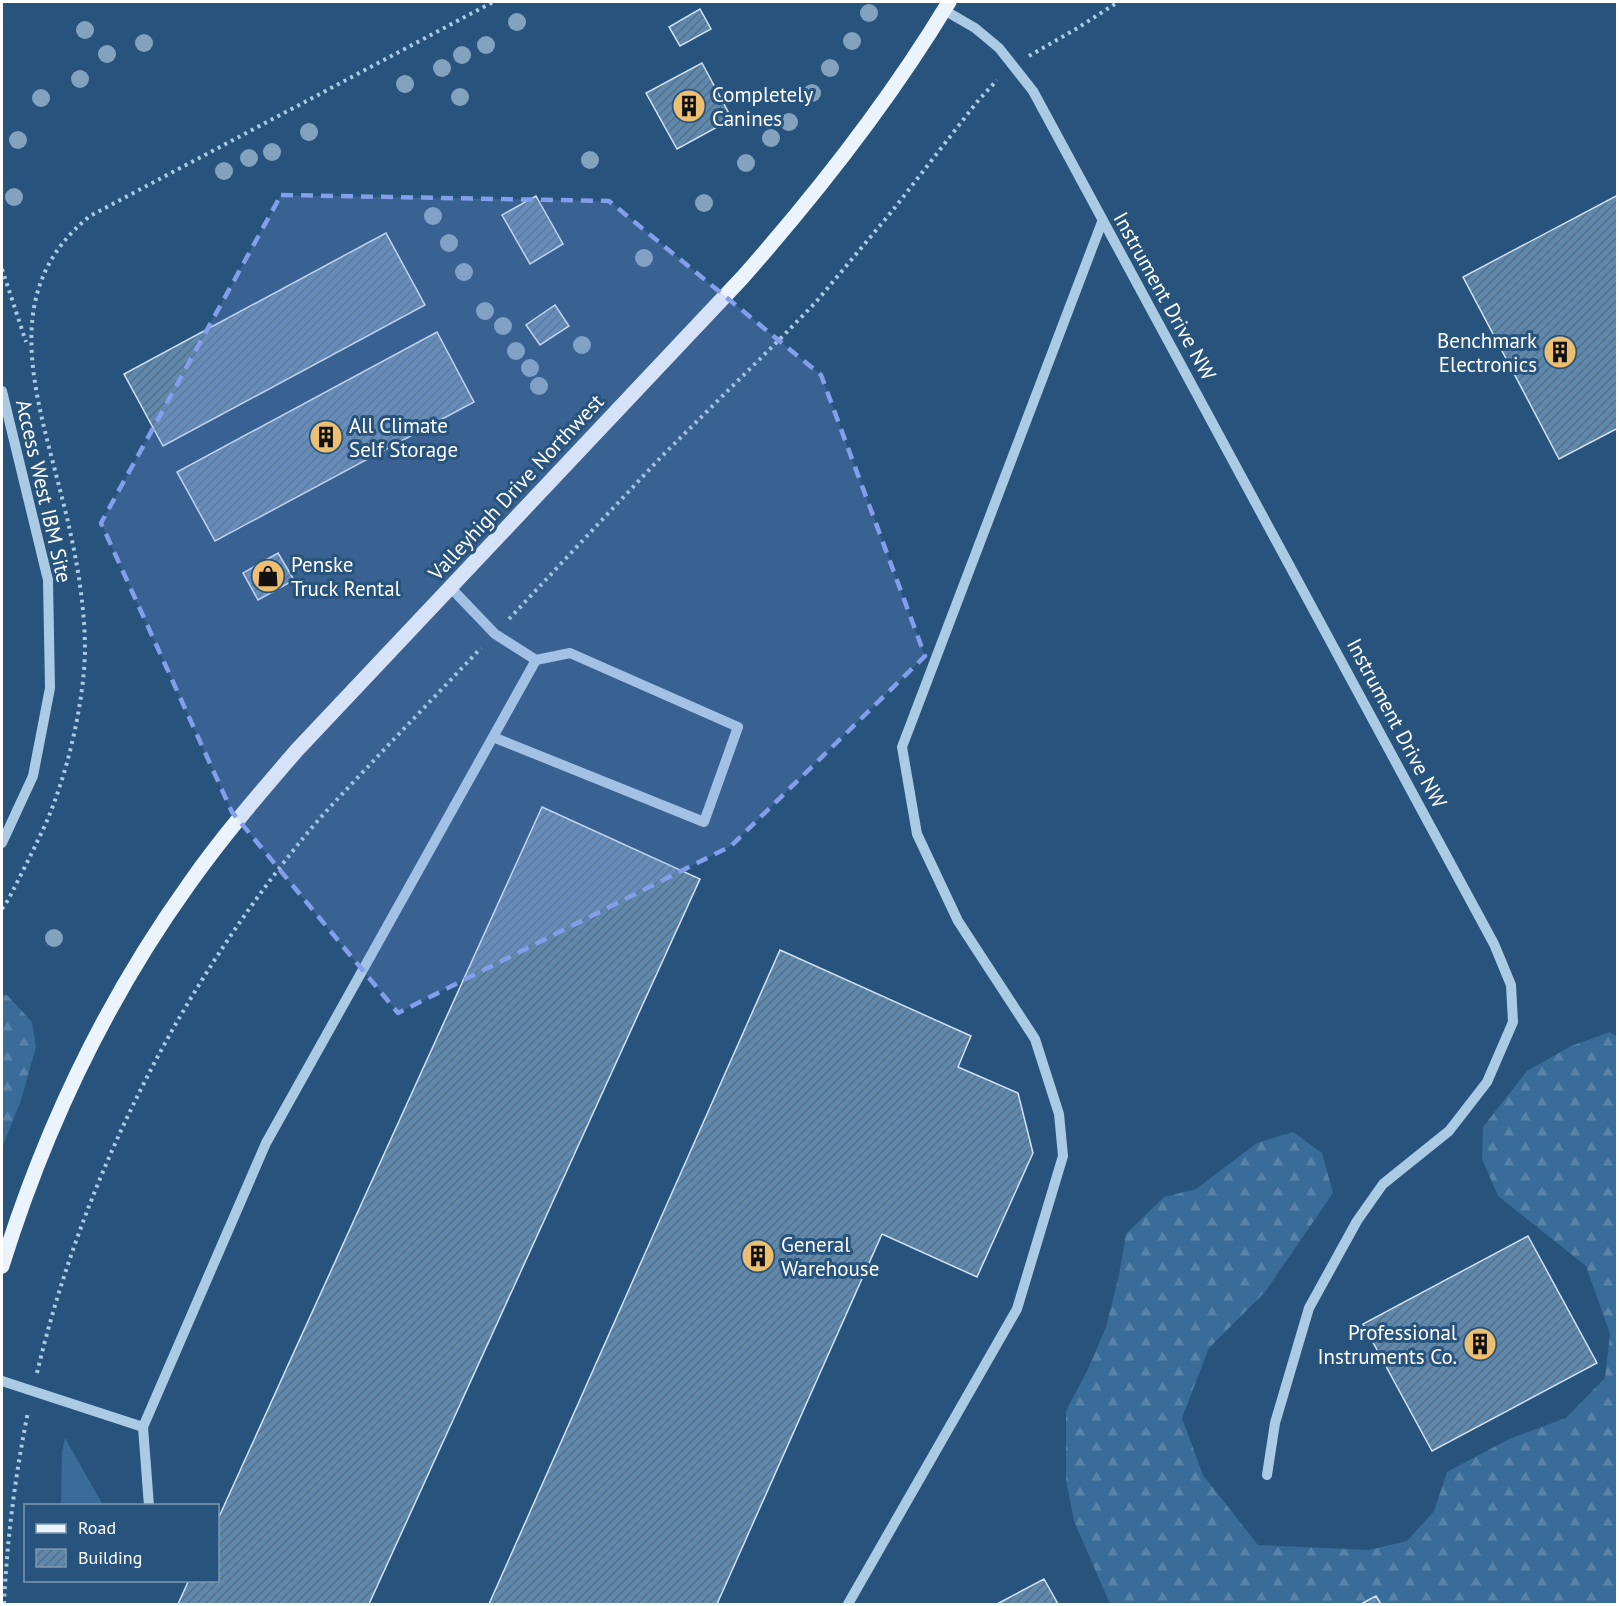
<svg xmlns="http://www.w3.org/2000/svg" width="1619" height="1606" viewBox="0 0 1619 1606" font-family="'PT Sans',sans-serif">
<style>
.grass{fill:#3a6c99}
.forest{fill:url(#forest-firs)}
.building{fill:url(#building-hatch);stroke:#cee2f4;stroke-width:1.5}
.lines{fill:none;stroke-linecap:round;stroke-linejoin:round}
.path{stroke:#abcae4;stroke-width:4;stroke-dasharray:3 4.5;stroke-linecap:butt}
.minor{stroke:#abcae4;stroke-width:10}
.major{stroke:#ebf3fc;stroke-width:15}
.tree{fill:#83a2be}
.marked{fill:#839eea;fill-opacity:0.2;stroke:#839eea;stroke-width:4.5;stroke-dasharray:12 8;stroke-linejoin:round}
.labels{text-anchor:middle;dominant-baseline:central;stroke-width:6;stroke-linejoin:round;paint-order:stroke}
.poi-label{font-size:21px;fill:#fff;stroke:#27537c;text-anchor:start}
.street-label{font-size:21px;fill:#fff;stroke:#27537c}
</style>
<defs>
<pattern id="forest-firs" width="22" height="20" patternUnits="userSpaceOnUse" patternTransform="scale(1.5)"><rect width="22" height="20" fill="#3a6c99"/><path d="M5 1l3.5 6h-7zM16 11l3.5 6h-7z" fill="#5882a8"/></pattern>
<pattern id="building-hatch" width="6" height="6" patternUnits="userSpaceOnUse" patternTransform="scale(1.5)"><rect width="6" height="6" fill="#5f88ad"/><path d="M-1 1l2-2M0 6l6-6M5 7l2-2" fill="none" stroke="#577086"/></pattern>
</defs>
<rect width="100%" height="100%" fill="#27537c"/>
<path class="grass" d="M65 1438 103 1505H61L62 1452Z"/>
<path class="forest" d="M2 995H7L32 1022 36 1047 21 1100 2 1148Z
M1610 1032 1617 1037V1604H1110L1074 1521 1066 1480V1411L1088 1369 1106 1327 1119 1275 1126 1234 1164 1197 1196 1189 1257 1143 1293 1132 1322 1153 1333 1193 1265 1292 1209 1348 1182 1418 1203 1475 1258 1545 1369 1550 1407 1541 1434 1511 1447 1472 1509 1439 1566 1418 1605 1378 1610 1334 1586 1266 1498 1196 1482 1159 1483 1127 1527 1071 1571 1046Z"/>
<path class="building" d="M700 9 711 29 680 46 669 27Z
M702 63 732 119 677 149 646 93Z
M1618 195V428L1559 459 1463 277Z
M536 196 563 244 530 264 502 215Z
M386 233 425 305 163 446 124 374Z
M555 305 569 326 540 345 526 325Z
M437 332 474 402 215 541 177 472Z
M278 553 294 580 258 600 243 573Z
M542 807 700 879 369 1604H178L189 1580H218V1519Z
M780 950 971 1036 958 1067 1018 1093 1033 1153 977 1277 882 1234 717 1604H489Z
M1528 1236 1597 1363 1432 1451 1363 1324Z
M1044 1579 1058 1604H997Z
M1376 1596 1381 1604H1361Z"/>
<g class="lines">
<path class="path" d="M1029 56 1076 29 1118 2
M2 269 26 342
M509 619 663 455 783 336 816 302 893 210 977 102 997 80
M2 909 8 900C21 875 34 849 46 823 67 775 84 703 85 651 85 596 73 539 59 486 34 388 0 288 90 216L493 2
M37 1373C82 1183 174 999 296 847 321 815 350 786 378 756 412 720 447 684 481 648
M4 1604C7 1540 15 1476 28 1412"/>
<path class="minor" d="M944 10 975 28 999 48 1033 91 1494 944 1511 985 1513 1022 1487 1082 1449 1131 1383 1184 1357 1221 1309 1308 1275 1423 1267 1475
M2 391 48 580 50 688 33 776 2 843
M493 737 704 822 738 727 570 653 536 660
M2 1381 143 1427 266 1143 536 660 495 634 450 587
M143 1427 149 1506
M848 1604 1017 1309 1063 1156 1059 1114 1035 1039 958 921 917 834 902 747 1102 222"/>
<path class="major" d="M2 1266C44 1131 106 1000 189 884 222 837 259 794 297 750L742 278C818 192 890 100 949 2"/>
</g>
<g class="tree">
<circle cx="869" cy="13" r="9"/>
<circle cx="517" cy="22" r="9"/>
<circle cx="85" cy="30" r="9"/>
<circle cx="852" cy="41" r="9"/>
<circle cx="144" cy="43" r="9"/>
<circle cx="486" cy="45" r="9"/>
<circle cx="107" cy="54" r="9"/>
<circle cx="462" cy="55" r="9"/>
<circle cx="442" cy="68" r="9"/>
<circle cx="830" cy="68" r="9"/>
<circle cx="80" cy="79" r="9"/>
<circle cx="405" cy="84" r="9"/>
<circle cx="812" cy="93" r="9"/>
<circle cx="460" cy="97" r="9"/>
<circle cx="41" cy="98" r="9"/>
<circle cx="789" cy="122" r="9"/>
<circle cx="309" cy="132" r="9"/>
<circle cx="771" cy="138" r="9"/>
<circle cx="18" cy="140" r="9"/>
<circle cx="272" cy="152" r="9"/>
<circle cx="249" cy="158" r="9"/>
<circle cx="590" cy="160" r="9"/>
<circle cx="746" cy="163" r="9"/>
<circle cx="224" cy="171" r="9"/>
<circle cx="14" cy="197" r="9"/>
<circle cx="704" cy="203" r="9"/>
<circle cx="433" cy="216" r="9"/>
<circle cx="449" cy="243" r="9"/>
<circle cx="644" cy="258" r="9"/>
<circle cx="464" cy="272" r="9"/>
<circle cx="485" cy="311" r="9"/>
<circle cx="503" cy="326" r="9"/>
<circle cx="582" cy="345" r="9"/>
<circle cx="516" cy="351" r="9"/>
<circle cx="530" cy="368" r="9"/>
<circle cx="539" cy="386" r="9"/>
<circle cx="54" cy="938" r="9"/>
</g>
<path class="marked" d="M281 195 609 201 821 375 925 656 731 846 398 1013 232 812 101 523Z"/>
<defs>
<g id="building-disc" transform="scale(1.725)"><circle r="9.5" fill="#edbf71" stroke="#27537c"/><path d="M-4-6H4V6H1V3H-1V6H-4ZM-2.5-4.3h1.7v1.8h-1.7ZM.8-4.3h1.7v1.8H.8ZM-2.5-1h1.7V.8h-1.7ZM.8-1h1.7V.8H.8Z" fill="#111"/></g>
<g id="shop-disc" transform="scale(1.725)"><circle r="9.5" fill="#edbf71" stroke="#27537c"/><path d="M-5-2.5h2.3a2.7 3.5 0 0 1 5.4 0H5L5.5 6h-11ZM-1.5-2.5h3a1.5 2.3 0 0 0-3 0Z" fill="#111"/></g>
</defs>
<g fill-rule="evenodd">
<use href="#building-disc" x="689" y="106"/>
<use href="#building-disc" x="1560" y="352"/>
<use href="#building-disc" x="326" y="437"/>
<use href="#shop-disc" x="268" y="576"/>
<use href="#building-disc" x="758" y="1256"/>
<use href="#building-disc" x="1480" y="1344"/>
</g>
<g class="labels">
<g class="poi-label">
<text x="712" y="94">Completely<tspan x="712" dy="24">Canines</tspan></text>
<text x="1537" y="340" text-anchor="end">Benchmark<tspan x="1537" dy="24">Electronics</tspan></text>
<text x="349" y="425">All Climate<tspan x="349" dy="24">Self Storage</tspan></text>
<text x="291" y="564">Penske<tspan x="291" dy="24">Truck Rental</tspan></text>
<text x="781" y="1244">General<tspan x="781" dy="24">Warehouse</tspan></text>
<text x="1457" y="1332" text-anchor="end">Professional<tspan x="1457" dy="24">Instruments Co.</tspan></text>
</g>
<g class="street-label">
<text transform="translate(1165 296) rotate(61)">Instrument Drive NW</text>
<text transform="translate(516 487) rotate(-47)">Valleyhigh Drive Northwest</text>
<text transform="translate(44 491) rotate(77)">Access West IBM Site</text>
<text transform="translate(1397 723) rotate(62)">Instrument Drive NW</text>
</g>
</g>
<rect width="1619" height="1606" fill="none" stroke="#ffffff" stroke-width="6"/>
<rect x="24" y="1504" width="195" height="78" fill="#27537c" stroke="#7d98b0" stroke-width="1.5"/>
<rect x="36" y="1524" width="30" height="9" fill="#ebf3fc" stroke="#7d98b0" stroke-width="1.5"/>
<text x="78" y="1534" font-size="18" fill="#ffffff">Road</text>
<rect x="36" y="1549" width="30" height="18" fill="url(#building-hatch)" stroke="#7d98b0" stroke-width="1.5"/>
<text x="78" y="1564" font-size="18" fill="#ffffff">Building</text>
</svg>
